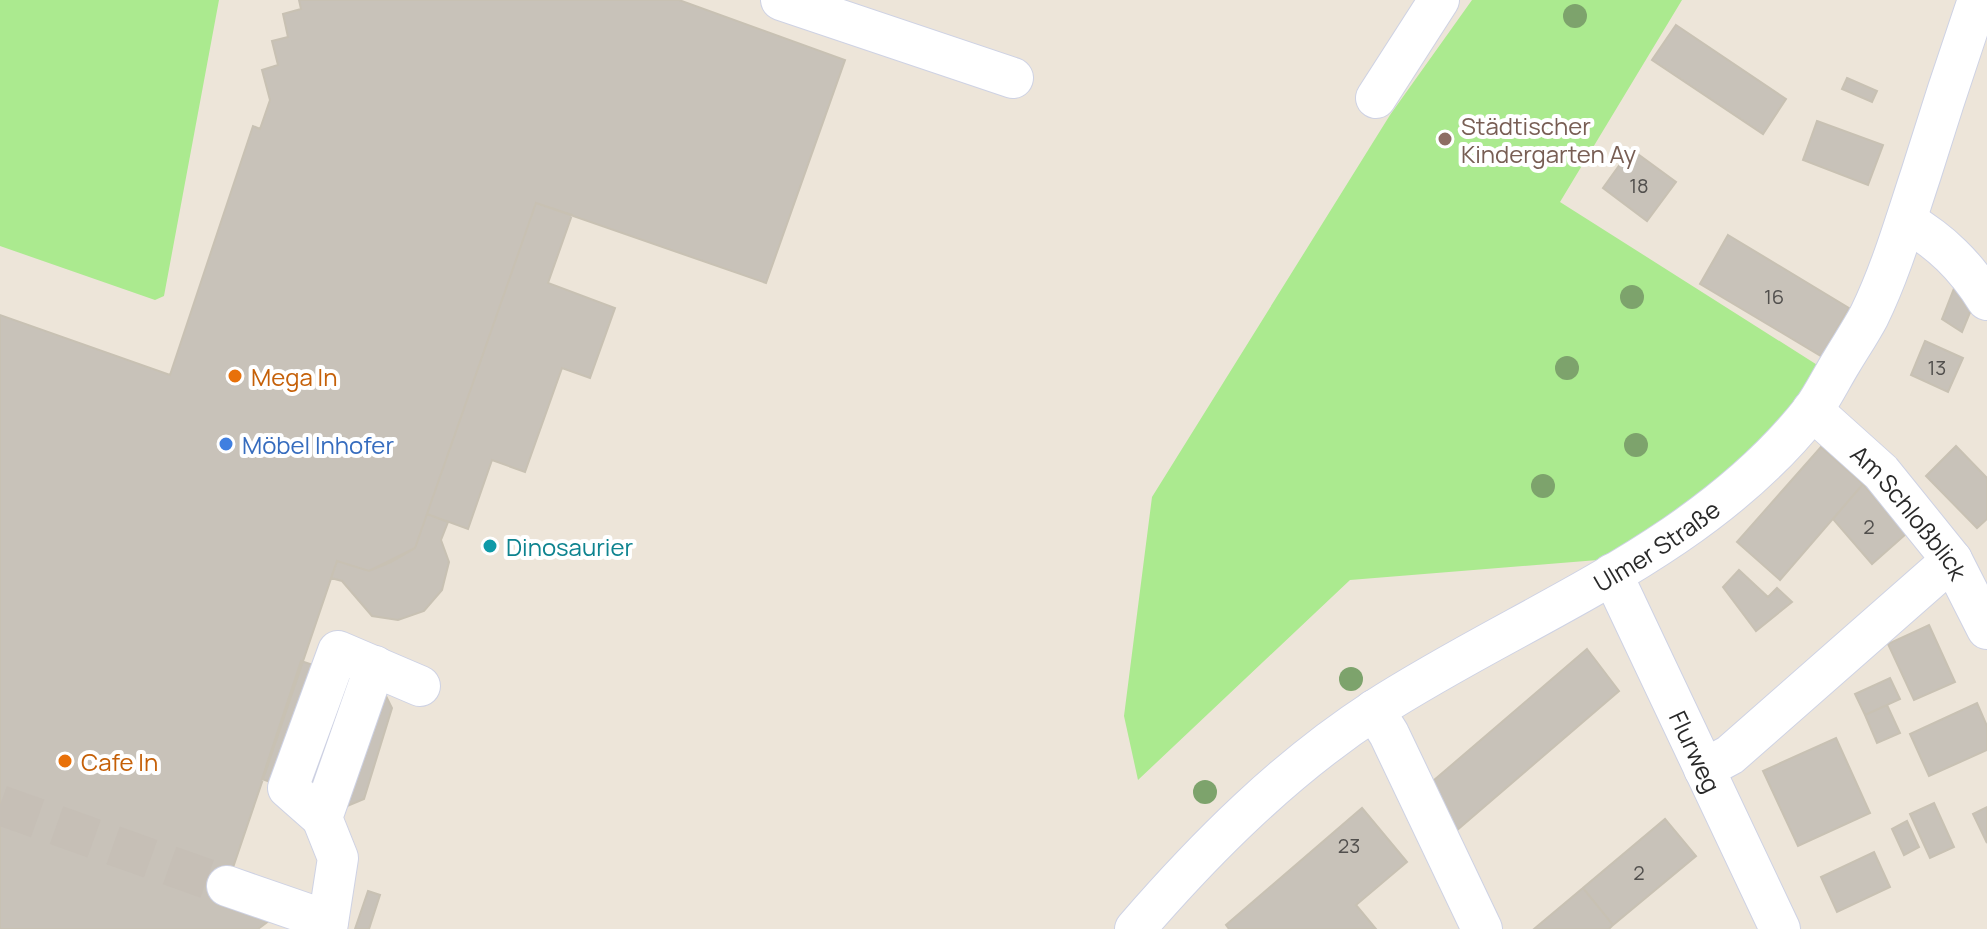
<svg xmlns="http://www.w3.org/2000/svg" width="1987" height="929" viewBox="0 0 1987 929" font-family="Manrope,sans-serif">
<style>
.green{fill:#abea8f}
.building{fill:#c8c2b9;stroke:#c8c1b3;stroke-width:2}
.lines{fill:none;stroke-linecap:round;stroke-linejoin:round}
.minor-tunnel{stroke:#c6bfb6;stroke-width:40;stroke-dasharray:40 20;stroke-linecap:butt}
.minor-casing{stroke:#ced2e4;stroke-width:42}
.minor{stroke:#fff;stroke-width:40}
.tree{fill:#7da36c}
.education-dot{fill:#8d6e63;stroke:#fff;stroke-width:3}
.food-dot{fill:#e8710a;stroke:#fff;stroke-width:3}
.shop-dot{fill:#3f7fe0;stroke:#fff;stroke-width:3}
.culture-dot{fill:#0f9aa8;stroke:#fff;stroke-width:3}
.labels{text-anchor:middle;dominant-baseline:central;stroke-width:8;stroke-linejoin:round;paint-order:stroke}
.number-label{font-size:20px;fill:#514f4d}
.education-label{font-size:24px;fill:#785e54;stroke:#fff;text-anchor:start}
.food-label{font-size:24px;fill:#c56008;stroke:#fff;text-anchor:start}
.shop-label{font-size:24px;fill:#366cbe;stroke:#fff;text-anchor:start}
.street-label{font-size:24px;fill:#292929;stroke:#fff}
.culture-label{font-size:24px;fill:#0d838f;stroke:#fff;text-anchor:start}
</style>
<rect width="100%" height="100%" fill="#ede5d9"/>
<path class="green" d="M0 0H219L164 296 155 300 0 246Z
M1472 0H1682L1560 202 1822 368 1710 502 1610 559 1350 580 1138 780 1124 716 1152 497 1390 115Z"/>
<path class="building" d="M299 0H679L845 60 766 283 536 203 415 548 369 571 337 561 222 900 270 920 258 929H0V315L170 375 253 126 260 129 270 100 262 70 278 65 272 41 288 37 283 14 301 9Z
M1676 25 1786 99 1763 134 1652 60Z
M1847 78 1877 91 1872 102 1842 89Z
M1817 121 1883 145 1868 185 1803 160Z
M1631 149 1676 182 1647 221 1603 188Z
M536 203 572 215 548 283 615 308 590 378 562 368 525 472 492 460 468 529 427 514Z
M1728 235 1849 308 1821 356 1700 284Z
M1955 286 1971 310 1962 332 1942 319Z
M1925 341 1963 358 1948 392 1911 375Z
M1956 446 1987 478V519L1977 528 1926 476Z
M1821 447 1863 484 1780 580 1737 542Z
M1863 484 1906 534 1872 564 1833 519Z
M427 514 448 522 441 540 449 562 442 590 424 611 398 620 372 616 342 581 331 578 337 561 369 571 391 562 415 548Z
M1739 570 1768 597 1777 588 1792 602 1756 631 1723 587Z
M1929 625 1955 682 1914 700 1888 644Z
M1587 649 1619 691 1456 831 1426 787Z
M301 661 382 688 392 708 364 799 345 807 262 779Z
M1890 678 1900 699 1865 715 1855 694Z
M1977 703 1987 726V750L1929 776 1910 734Z
M1887 705 1900 733 1877 743 1865 715Z
M1836 738 1870 813 1798 846 1763 771Z
M1934 803 1954 847 1930 858 1910 814Z
M1987 807V843L1973 814Z
M1362 808 1407 862 1356 905 1376 929H1229L1226 925Z
M1665 819 1696 856 1613 925 1583 888Z
M1907 821 1919 847 1904 855 1892 829Z
M1874 852 1890 887 1837 912 1821 877Z
M1583 888 1613 925 1609 929H1534Z
M368 891 380 895 369 929H355Z"/>
<g class="lines">
<path class="minor-tunnel" d="M0 805 227 886"/>
<g class="minor-casing">
<g id="minor">
<path d="M781 0 1013 78"/>
<path d="M1376 98 1439 0"/>
<path d="M1906 221C1941 242 1965 265 1987 300"/>
<path id="s1" d="M1812 410 1881 472 1952 560 1987 629"/>
<path id="s2" d="M1612 574 1780 929"/>
<path d="M1374 710 1389 734 1482 929"/>
<path d="M1704 769 1730 755 1952 560"/>
<path d="M322 818 288 788 338 651 420 686"/>
<path d="M227 886 328 921"/>
<path d="M327 929 338 858 322 818 375 666"/>
<path id="s3" d="M1135 929C1206 847 1285 768 1376 709 1523 614 1700 553 1812 411 1823 396 1832 377 1842 361 1851 346 1861 331 1869 316 1891 271 1905 222 1921 174 1939 116 1958 58 1978 0"/>
</g>
</g>
<use href="#minor" class="minor"/>
</g>
<g class="tree">
<circle cx="1575" cy="16" r="12"/>
<circle cx="1632" cy="297" r="12"/>
<circle cx="1567" cy="368" r="12"/>
<circle cx="1636" cy="445" r="12"/>
<circle cx="1543" cy="486" r="12"/>
<circle cx="1351" cy="679" r="12"/>
<circle cx="1205" cy="792" r="12"/>
</g>
<circle class="education-dot" cx="1445" cy="139" r="8"/>
<g class="food-dot">
<circle cx="235" cy="376" r="8"/>
<circle cx="65" cy="761" r="8"/>
</g>
<circle class="shop-dot" cx="226" cy="444" r="8"/>
<circle class="culture-dot" cx="490" cy="546" r="8"/>
<g class="labels">
<g class="number-label">
<text x="1639" y="185">18</text>
<text x="1774" y="296">16</text>
<text x="1937" y="367">13</text>
<text x="1869" y="526">2</text>
<text x="1349" y="845">23</text>
<text x="1639" y="872">2</text>
</g>
<g class="education-label">
<text x="1461" y="125">Städtischer<tspan x="1461" dy="28">Kindergarten Ay</tspan></text>
</g>
<g class="food-label">
<text x="251" y="376">Mega In</text>
<text x="81" y="761">Cafe In</text>
</g>
<g class="shop-label">
<text x="242" y="444">Möbel Inhofer</text>
</g>
<g class="street-label">
<text stroke="none"><textPath href="#s1" startOffset="142">Am Schloßblick</textPath></text>
<text stroke="none"><textPath href="#s3" startOffset="652">Ulmer Straße</textPath></text>
<text stroke="none"><textPath href="#s2" startOffset="196">Flurweg</textPath></text>
</g>
<g class="culture-label">
<text x="506" y="546">Dinosaurier</text>
</g>
</g>
</svg>
